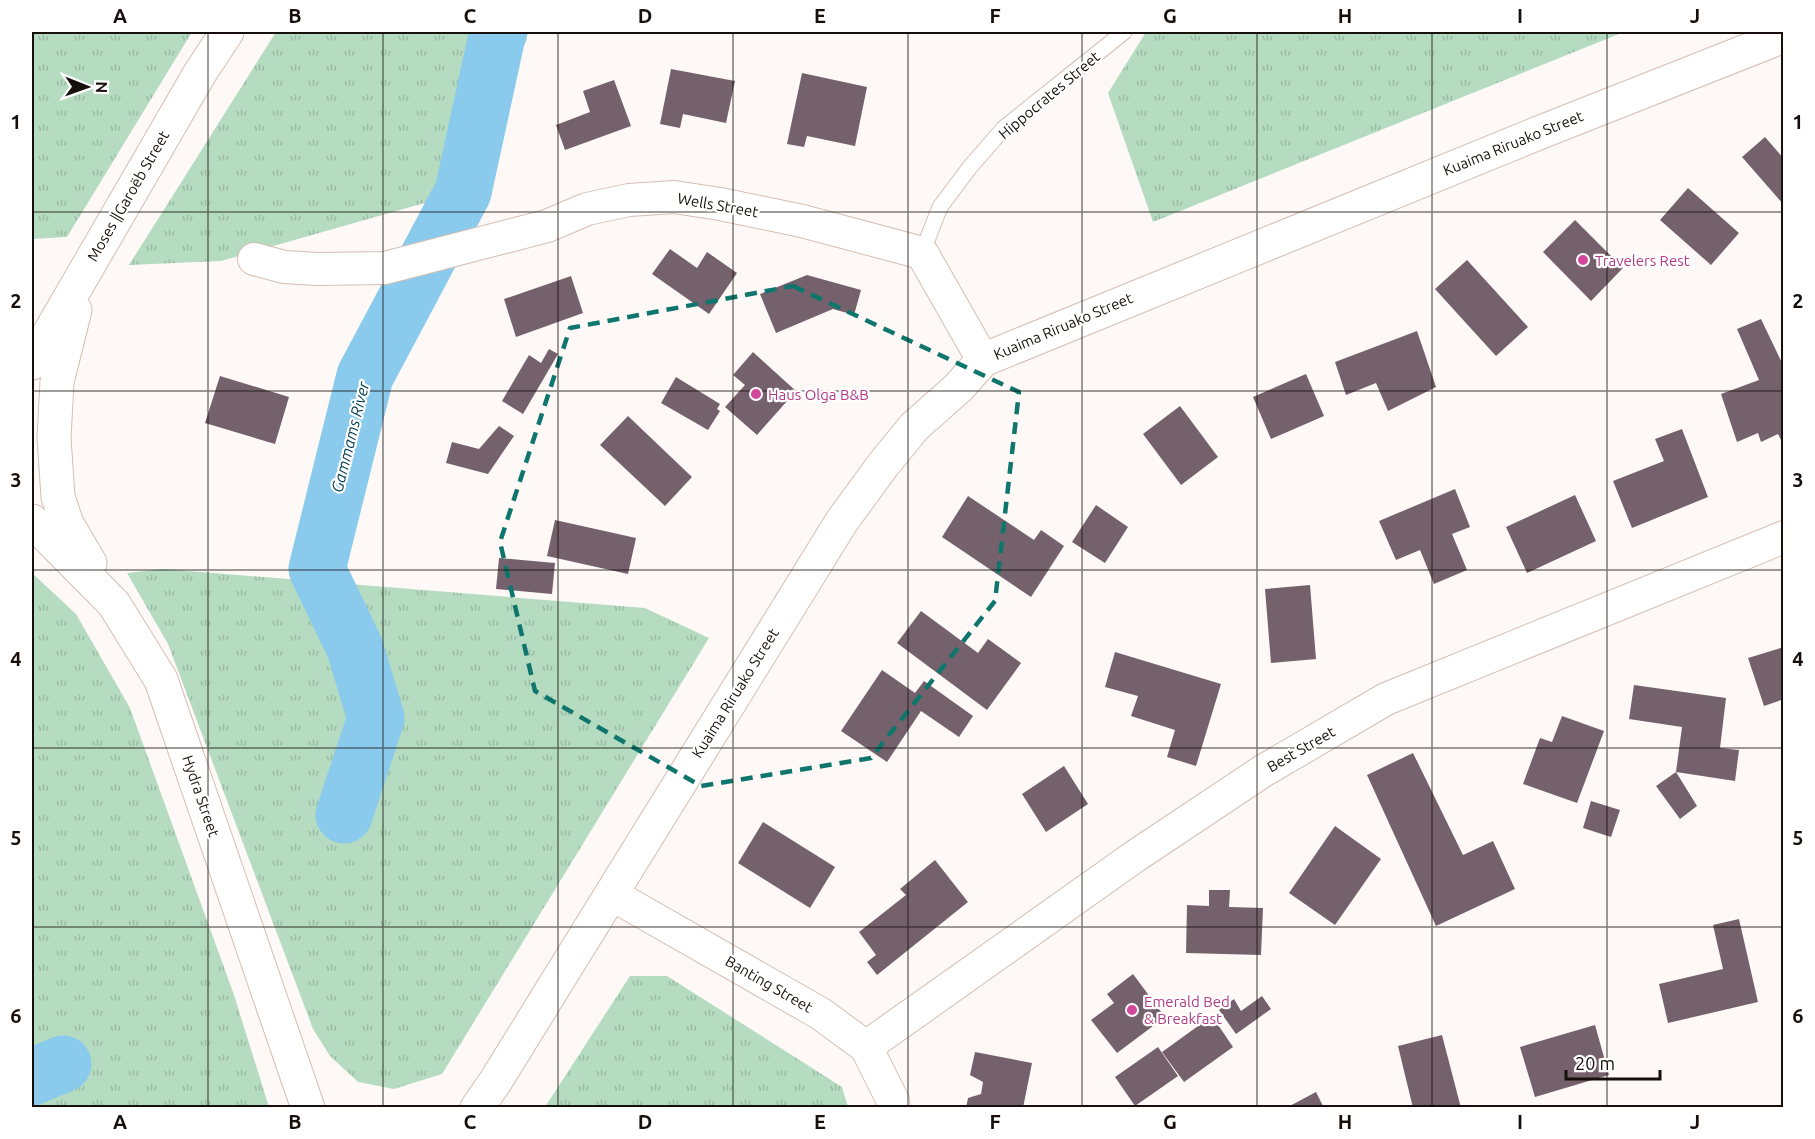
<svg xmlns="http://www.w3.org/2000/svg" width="1815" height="1139" viewBox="0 0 1815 1139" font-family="Ubuntu,sans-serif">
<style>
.grass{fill:url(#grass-tufts)}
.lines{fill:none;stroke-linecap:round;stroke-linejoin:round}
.river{stroke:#8acbed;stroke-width:57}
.building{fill:#74616c}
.service-casing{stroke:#d4beb3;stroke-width:17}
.minor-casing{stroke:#d4beb3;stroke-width:34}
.tertiary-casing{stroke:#d4beb3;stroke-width:35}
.service{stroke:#fff;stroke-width:15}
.minor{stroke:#fff;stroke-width:32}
.tertiary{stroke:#fff;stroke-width:33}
.marked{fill:none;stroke:#0f766e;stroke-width:4.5;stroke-dasharray:12 8;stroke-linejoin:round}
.grid{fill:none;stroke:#160f0b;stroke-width:1.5;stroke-opacity:0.55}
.hotel-dot{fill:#d1479c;stroke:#fff;stroke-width:2}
.labels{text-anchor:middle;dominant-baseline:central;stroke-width:4.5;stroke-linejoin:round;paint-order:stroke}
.street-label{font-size:15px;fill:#160f0b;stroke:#fff}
.hotel-label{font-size:15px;fill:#b23c85;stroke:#fff;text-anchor:start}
.water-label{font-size:16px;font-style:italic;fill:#074057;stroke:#fff}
.neatline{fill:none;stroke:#160f0b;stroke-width:2}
.grid-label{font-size:20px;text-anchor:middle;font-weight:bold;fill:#160f0b}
</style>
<defs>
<pattern id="grass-tufts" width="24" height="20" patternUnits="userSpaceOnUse" patternTransform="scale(1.5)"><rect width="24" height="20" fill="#b5dbc1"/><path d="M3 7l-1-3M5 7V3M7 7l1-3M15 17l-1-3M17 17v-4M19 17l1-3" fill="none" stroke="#9bbba4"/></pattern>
</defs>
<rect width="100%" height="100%" fill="#fef9f7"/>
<path class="grass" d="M32 32H192L67 237 32 239Z
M276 32H511L497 36 463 192 221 261 129 265Z
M1146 32H1624L1153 222 1108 93Z
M163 569 645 608 709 638 442 1074 394 1089 358 1082 330 1056 313 1029 168 644 127 573Z
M32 573 76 614 130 708 234 995 269 1107H32Z
M630 976H667L842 1087 848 1107H545Z"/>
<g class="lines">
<path class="river" d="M344 815 376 718 355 648 317 569 365 376 463 192 497 36 499 32
M32 1077 63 1064"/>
</g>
<path class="building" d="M671 69 735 81 726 123 683 114 680 128 660 124Z
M802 73 867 87 855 146 807 136 804 147 787 144Z
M614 80 631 126 565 150 556 125 590 112 583 91Z
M1765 137 1784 159V205L1742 157Z
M1688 188 1739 233 1711 265 1660 220Z
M1575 220 1623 268 1591 301 1543 252Z
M670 249 697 268 707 252 737 273 709 314 652 274Z
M1467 260 1528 327 1496 356 1435 289Z
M807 275 861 290 854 315 833 309 776 333 760 294Z
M571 276 583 313 516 337 504 299Z
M1761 319 1784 367V446L1778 434 1761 442 1758 433 1737 442 1721 394 1759 380 1737 329Z
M1417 331 1436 387 1388 411 1376 383 1346 395 1335 362Z
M549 349 558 354 523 414 502 401 529 355 541 363Z
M753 352 796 391 757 435 725 407 745 385 733 375Z
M1306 374 1324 416 1271 439 1253 397Z
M220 376 289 397 275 444 205 423Z
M676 377 720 404 717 409 720 411 708 430 661 403Z
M1180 406 1218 457 1181 485 1143 434Z
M628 416 692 477 665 506 600 445Z
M499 426 514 436 488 474 446 463 452 442 479 449Z
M1682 429 1708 497 1632 528 1613 481 1664 461 1655 439Z
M1455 489 1470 527 1452 534 1467 570 1434 584 1420 550 1396 560 1379 521Z
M1575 495 1596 541 1527 573 1506 527Z
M968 496 1034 540 1041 530 1064 546 1031 597 942 537Z
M1096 505 1128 527 1105 563 1072 542Z
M555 520 636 538 628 574 547 556Z
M499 558 555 563 552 594 496 589Z
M1310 585 1316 659 1271 663 1265 589Z
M921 611 978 653 988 639 1021 663 987 710 897 643Z
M1784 647V699L1764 706 1748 658Z
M1115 652 1221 684 1196 766 1167 757 1175 730 1131 716 1138 696 1105 687Z
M882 670 915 693 924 681 973 716 959 737 921 711 887 762 841 731Z
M1634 685 1726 698 1720 748 1739 750 1735 781 1676 772 1682 727 1629 719Z
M1562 716 1604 731 1577 803 1523 784 1540 738 1552 742Z
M1413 753 1463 855 1493 841 1515 889 1436 926 1367 775Z
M1064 766 1088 804 1046 832 1022 794Z
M1676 772 1697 806 1680 819 1656 786Z
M1591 801 1620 810 1611 837 1583 828Z
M763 822 835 867 810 908 738 863Z
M1335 826 1381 859 1335 925 1289 893Z
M935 860 968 902 877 975 867 962 876 955 859 932 906 895 900 889Z
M1209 890H1230L1229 907 1263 908 1261 955 1186 953 1187 905 1209 906Z
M1739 919 1758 1002 1668 1023 1659 984 1723 969 1713 925Z
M1133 974 1165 1017 1117 1053 1091 1020 1114 1003 1107 994Z
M1262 996 1271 1009 1236 1034 1219 1010 1234 999 1241 1011Z
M1212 1016 1233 1047 1184 1082 1162 1052Z
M1595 1025 1609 1075 1535 1097 1520 1047Z
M1442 1035 1461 1108H1413L1398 1046Z
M1158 1047 1178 1076 1135 1106 1115 1077Z
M975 1052 1032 1063 1023 1108H966L968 1098 981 1094 983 1082 970 1075Z
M1316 1092 1324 1108H1286Z"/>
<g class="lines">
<g class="service-casing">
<path id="service" d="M922 253 940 207 970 167 1004 128 1124 32"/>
</g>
<g class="minor-casing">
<path id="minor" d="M254 259 284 267 317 269 385 268 547 226 587 209 629 200 674 197 720 204 802 221 922 253 983 360
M611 894 821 1014 866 1047 893 1101 894 1108
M866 1047 1134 857 1263 771 1386 699 1784 537"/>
</g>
<g class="tertiary-casing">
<path id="tertiary" d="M75 310 57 382 54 438 58 497 67 524 90 563
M32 363 200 73 227 32
M32 521 114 604 161 680 308 1108
M477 1108 495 1082 842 521 883 465 914 427 958 388 983 360 1541 132 1784 36"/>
</g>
<use href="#service" class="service"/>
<use href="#minor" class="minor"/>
<use href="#tertiary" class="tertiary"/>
</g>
<path class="marked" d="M793 286 1019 392 995 601 871 758 701 786 535 691 500 542 570 328Z"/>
<path class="grid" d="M208 32V1108M383 32V1108M558 32V1108M733 32V1108M908 32V1108M1082 32V1108M1257 32V1108M1432 32V1108M1607 32V1108M32 212H1784M32 391H1784M32 570H1784M32 748H1784M32 927H1784"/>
<g class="hotel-dot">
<circle cx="1583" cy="260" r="6"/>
<circle cx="756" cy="394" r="6"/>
<circle cx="1132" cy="1010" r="6"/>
</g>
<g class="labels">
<g class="street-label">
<text transform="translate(1049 95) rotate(-40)">Hippocrates Street</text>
<text transform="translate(1513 143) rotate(-22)">Kuaima Riruako Street</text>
<text transform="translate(128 196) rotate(-60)">Moses ǁGaroëb Street</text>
<text transform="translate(718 205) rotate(10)">Wells Street</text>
<text transform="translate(1063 326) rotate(-23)">Kuaima Riruako Street</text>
<text transform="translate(735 693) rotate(-58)">Kuaima Riruako Street</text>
<text transform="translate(1301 749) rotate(-30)">Best Street</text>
<text transform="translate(201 796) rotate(71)">Hydra Street</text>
<text transform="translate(769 984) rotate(30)">Banting Street</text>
</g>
<g class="hotel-label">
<text x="1595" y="260">Travelers Rest</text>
<text x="768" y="394">Haus Olga B&amp;B</text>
<text x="1144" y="1001">Emerald Bed<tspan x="1144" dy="17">&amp; Breakfast</tspan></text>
</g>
<g class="water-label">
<text transform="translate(350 437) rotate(-76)">Gammams River</text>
</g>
</g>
<rect width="1815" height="1139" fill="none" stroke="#ffffff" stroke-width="66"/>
<g transform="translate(87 87) rotate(91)" stroke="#ffffff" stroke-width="4.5" paint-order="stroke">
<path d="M0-4.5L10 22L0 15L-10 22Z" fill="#160f0b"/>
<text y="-9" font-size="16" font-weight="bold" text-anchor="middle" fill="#160f0b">N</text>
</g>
<path d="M1566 1070v9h94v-9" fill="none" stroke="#160f0b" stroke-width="3"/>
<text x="1575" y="1070" font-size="18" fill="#160f0b" stroke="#ffffff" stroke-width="4.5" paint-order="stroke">20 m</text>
<rect x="33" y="33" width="1749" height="1073" class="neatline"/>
<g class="grid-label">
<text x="120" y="23">A</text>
<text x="295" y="23">B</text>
<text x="470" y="23">C</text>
<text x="645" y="23">D</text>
<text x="820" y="23">E</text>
<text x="995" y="23">F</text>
<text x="1170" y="23">G</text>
<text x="1345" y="23">H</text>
<text x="1520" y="23">I</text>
<text x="1695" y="23">J</text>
<text x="16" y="129">1</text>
<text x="1798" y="129">1</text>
<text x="16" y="308">2</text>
<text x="1798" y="308">2</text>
<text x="16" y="487">3</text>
<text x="1798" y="487">3</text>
<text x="16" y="666">4</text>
<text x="1798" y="666">4</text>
<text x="16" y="845">5</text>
<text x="1798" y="845">5</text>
<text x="16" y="1023">6</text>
<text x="1798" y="1023">6</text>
<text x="120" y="1129">A</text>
<text x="295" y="1129">B</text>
<text x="470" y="1129">C</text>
<text x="645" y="1129">D</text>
<text x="820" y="1129">E</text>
<text x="995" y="1129">F</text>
<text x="1170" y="1129">G</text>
<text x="1345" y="1129">H</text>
<text x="1520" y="1129">I</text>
<text x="1695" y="1129">J</text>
</g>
</svg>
